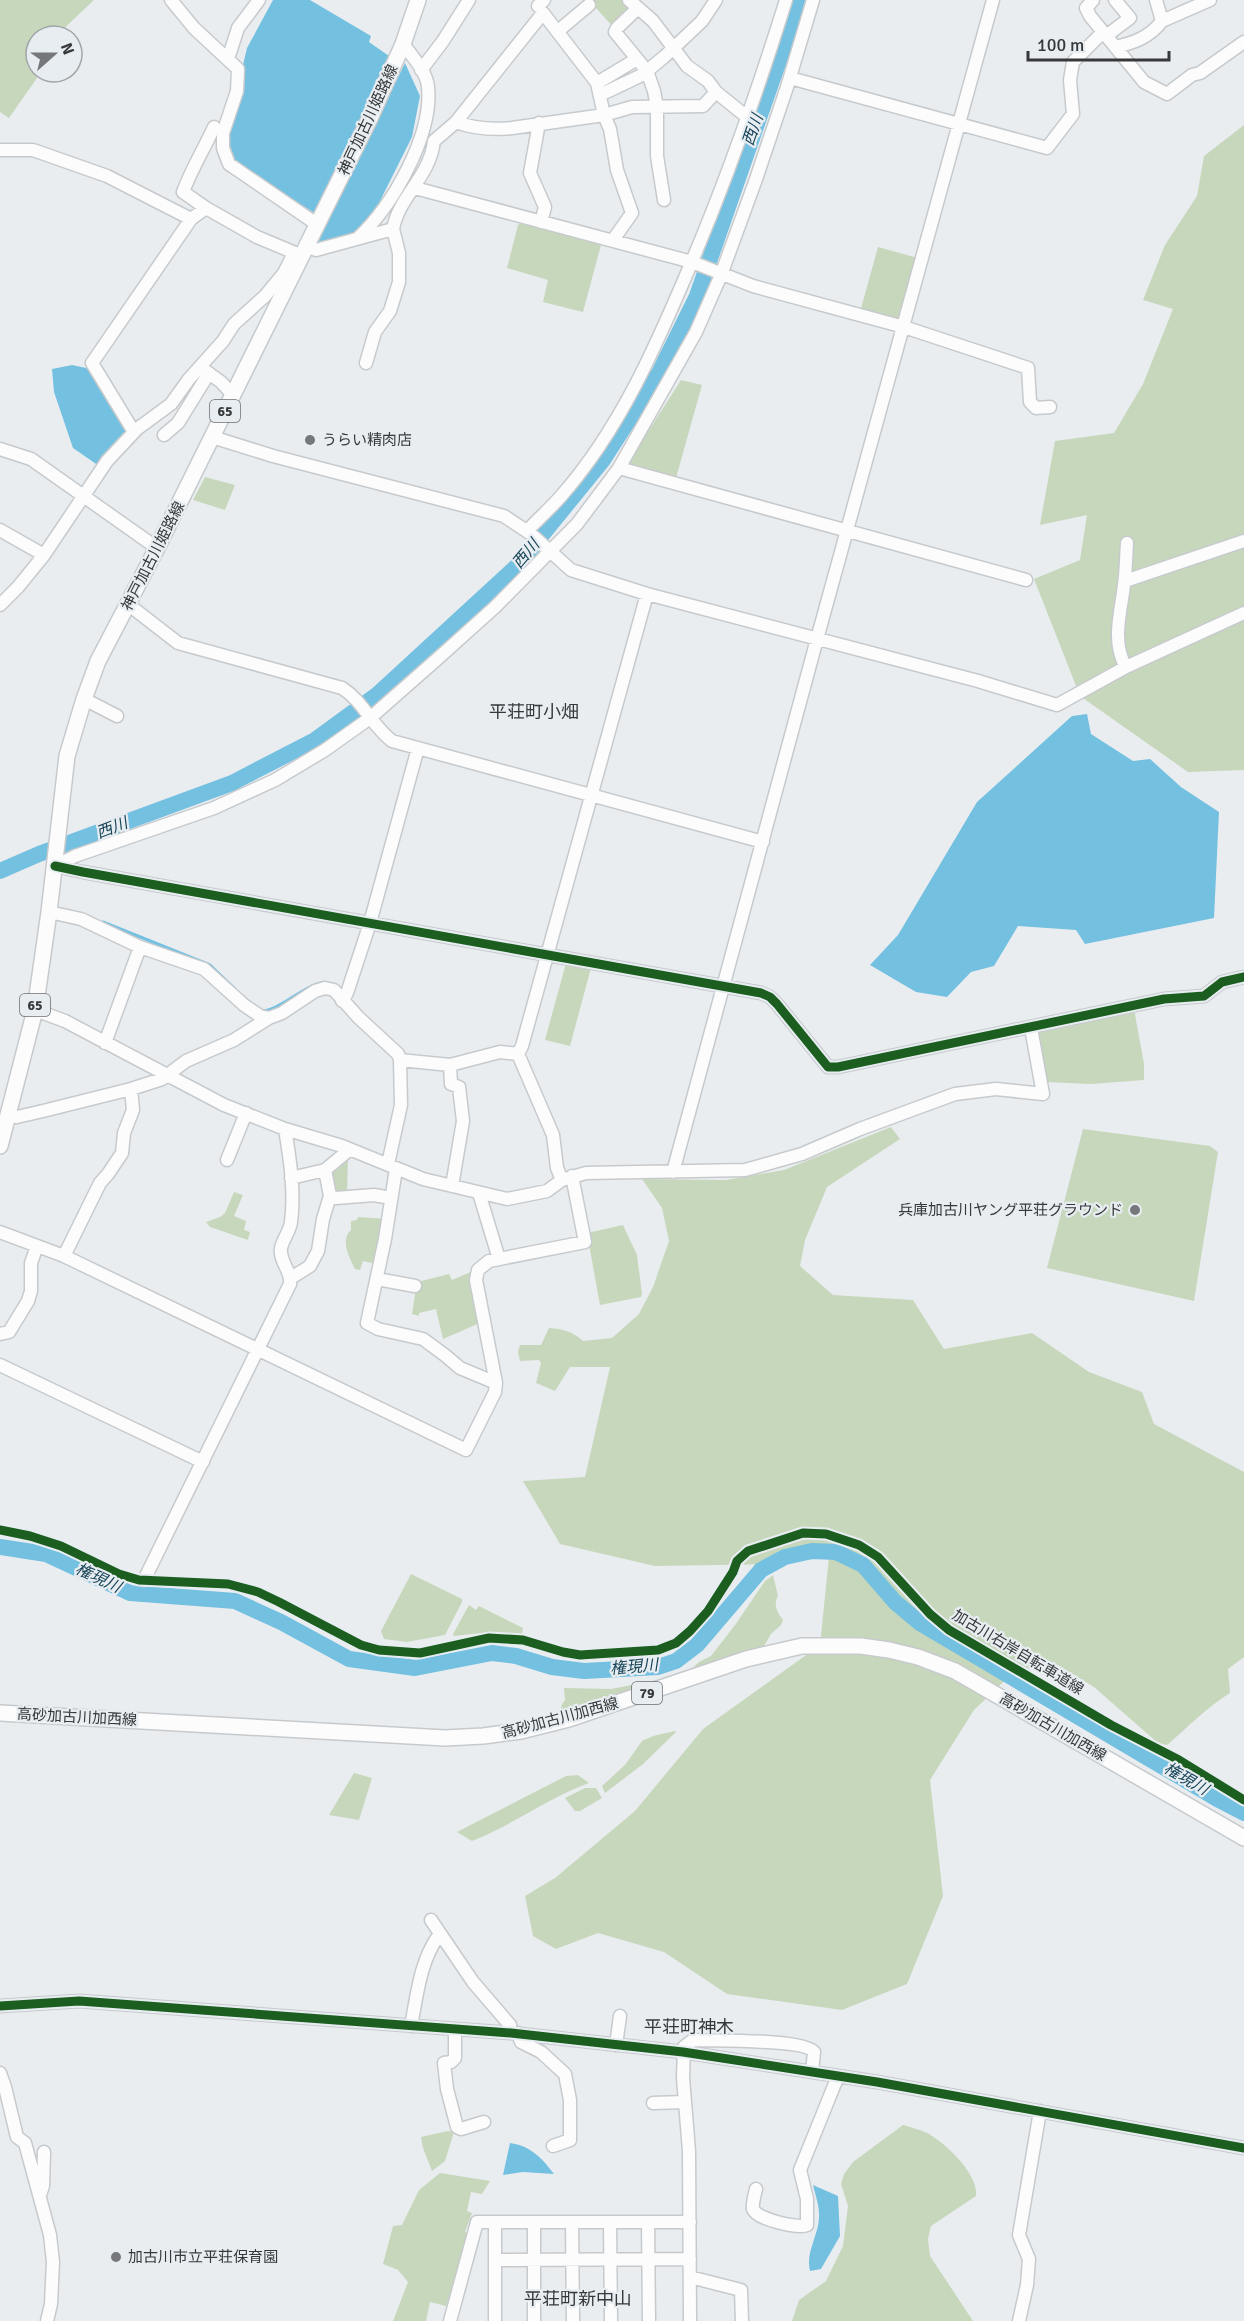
<svg xmlns="http://www.w3.org/2000/svg" width="1244" height="2321" viewBox="0 0 1244 2321" font-family="Signika,'Noto Sans JP',sans-serif">
<style>
.green{fill:#c7d7bc}
.water{fill:#74c0e1}
.lines{fill:none;stroke-linecap:round;stroke-linejoin:round}
.stream{stroke:#74c0e1;stroke-width:3}
.river{stroke:#74c0e1;stroke-width:16}
.minor-casing{stroke:#c7cacc;stroke-width:15}
.major-casing{stroke:#c7cacc;stroke-width:18}
.minor{stroke:#fcfcfd;stroke-width:12}
.major{stroke:#fcfcfd;stroke-width:15}
.cycleway-casing{stroke:#e8edf2;stroke-width:13}
.cycleway{stroke:#1b5e20;stroke-width:9}
.poi-dot{fill:#75777a;stroke:#e8edf2;stroke-width:2}
.labels{text-anchor:middle;dominant-baseline:central;stroke-width:4.5;stroke-linejoin:round;paint-order:stroke}
.shield{fill:#e8edf2;stroke:#6b6e71;stroke-width:1.5}
.shield-label{font-size:14px;font-weight:bold;fill:#36383a}
.street-label{font-size:15px;fill:#36383a;stroke:#e8edf2}
.poi-label{font-size:15px;fill:#36383a;stroke:#e8edf2;text-anchor:start}
.water-label{font-size:16px;font-style:italic;fill:#174457;stroke:#e8edf2}
.quarter-label{font-size:18px;fill:#36383a;stroke:#e8edf2}
</style>
<rect width="100%" height="100%" fill="#eaedf0"/>
<path class="green" d="M0 0H94L56 36H36V56L27 65 37 78 9 118 0 112Z
M589 0H625L634 7 614 28Z
M1244 125V770L1188 772 1080 696 1034 579 1080 560 1087 515 1040 525 1055 441 1114 433 1143 384 1173 309 1143 300 1165 245 1197 196 1204 156Z
M523 221 602 241 583 312 543 302 548 280 507 268 518 225Z
M878 247 918 258 900 322 860 312Z
M681 380 702 385 676 478 626 466Z
M205 477 235 485 225 510 193 500Z
M566 963 591 968 570 1046 545 1040Z
M1134 1009 1144 1064V1080L1091 1084 1046 1082 1035 1030Z
M891 1127 900 1139 827 1187 805 1240 800 1266 833 1295 913 1300 944 1349 1032 1333 1089 1372 1142 1392 1154 1424 1244 1472V1657L1228 1669 1230 1693C1206 1708 1188 1727 1167 1745L1158 1743 1094 1687 1058 1665 1015 1671 974 1710 930 1780 943 1896 907 1984 842 2010 727 1994 664 1952 598 1933 556 1949 533 1936 525 1896 555 1878 635 1811 703 1729 820 1645 829 1557 772 1564 655 1566 560 1544 523 1481 585 1477 610 1367H570L555 1391 536 1383 541 1363 539 1360 520 1361 518 1352 520 1345H541L549 1328C563 1329 572 1331 583 1341L612 1338 639 1314 653 1287 669 1241 662 1208 642 1179 726 1180 784 1170Z
M1083 1129 1210 1146 1218 1152 1194 1301 1047 1268Z
M348 1155 347 1196 336 1197 328 1171Z
M234 1192 243 1195 234 1216 246 1221 244 1230 250 1232 248 1240 210 1227 206 1222 220 1217 225 1213Z
M358 1217 387 1219 376 1264 363 1261 360 1270 355 1269C349 1257 340 1240 351 1230V1221L357 1220Z
M623 1225 637 1255 642 1294 641 1297 600 1305 587 1233Z
M473 1271 482 1322 443 1339 436 1309 419 1313V1316L412 1314 417 1282 449 1274 452 1280Z
M411 1574 462 1599V1602L445 1635 407 1642 384 1639 381 1631Z
M773 1575 778 1596C773 1605 777 1612 783 1620L781 1625 771 1634 763 1648 688 1672 699 1662 711 1656 735 1625 765 1581Z
M469 1605 476 1610 479 1606 523 1628 522 1634 491 1632 454 1636 453 1634Z
M657 1680 660 1682 559 1717 562 1704 565 1700 564 1688 611 1689Z
M675 1731 676 1732 643 1764 605 1793 602 1786 625 1765 642 1741 653 1736Z
M354 1773 372 1778 359 1820 329 1815Z
M578 1775 589 1783C548 1798 513 1825 472 1841L457 1832 566 1776Z
M585 1788H596L602 1798 580 1811H575L565 1798Z
M903 2125C910 2127 918 2129 925 2132 944 2141 979 2174 976 2196L931 2226 928 2239 930 2256 973 2321H792L799 2300 826 2281 843 2246 848 2206 841 2184 844 2174 853 2162Z
M448 2131 454 2132 445 2161 432 2171 423 2148 421 2137Z
M440 2173 490 2181 482 2194 471 2192 467 2211 472 2213 465 2232 470 2234 446 2306 430 2302 426 2321H393L408 2282 398 2270 383 2264 393 2226 402 2225 419 2190Z"/>
<path class="water" d="M273 0H310L371 36 369 42 389 56 316 214 235 163 229 141V124L247 48Z
M405 63 420 96 412 137 375 211 352 237 317 243Z
M72 365 91 369 129 433 99 466 73 448 54 392 52 369Z
M1087 714 1091 734 1133 761 1150 759 1181 787 1219 812 1214 918 1085 944 1076 930 1018 926 994 966 971 972 947 997 916 992 870 965 898 935 977 802 1072 716Z
M510 2143C531 2146 542 2158 554 2174L523 2172 503 2175Z
M813 2185 838 2196 840 2236 821 2269 810 2271C805 2251 820 2234 819 2214 819 2204 815 2194 813 2185Z"/>
<g class="lines">
<path class="stream" d="M103 922 210 965 234 988
M264 1011C286 1008 314 974 332 985"/>
<path class="river" d="M0 871 39 854 232 783 315 740 378 694 515 568 603 460 659 373 697 296 789 32 797 0
M0 1547 46 1554 130 1593 235 1601 281 1622 349 1659 415 1668 492 1653 516 1656 552 1667 584 1671 658 1667 676 1661 697 1645 761 1570 785 1557 812 1551 836 1552 863 1565 895 1602 920 1623 1219 1800 1244 1813"/>
<g class="minor-casing">
<path id="minor" d="M171 0 194 28 238 69 237 91 223 133V148L229 164 318 225
M629 0 653 21 687 66 708 81 716 92 747 117
M1093 0 1086 8 1090 16 1144 82 1167 94 1192 75 1200 73 1244 42
M538 6 544 0
M638 8 617 28 615 32 647 71 654 91 657 107V156L664 200
M1162 21 1210 0
M558 31 589 5
M1106 36 1130 18 1115 0
M1115 47C1134 43 1150 37 1162 21L1156 0
M228 59 238 28 259 0
M421 70 443 41 469 0
M790 78 1047 148 1073 114 1070 80 1073 62 1103 32
M597 83 637 59
M600 95 642 75 664 57 702 21 716 0
M456 122C475 129 492 130 512 128L604 115 632 107 703 106 716 92
M539 123 530 173 545 207 541 222
M0 150H33L107 176 191 219 206 208 257 237 300 255
M415 188 692 262 753 286 904 327 1028 368 1030 402 1036 408 1050 407
M206 208 183 192C192 168 203 151 214 127
M358 238C392 206 433 136 428 87 427 72 412 56 403 44
M306 246 316 250 393 229C399 196 430 177 434 141L456 122 543 13 597 83 604 115 610 129 617 170 632 213 613 240
M366 363 375 332 390 311 399 282V253L393 229
M203 369 221 382 233 395
M134 432 92 363 191 219
M164 435 178 423 209 373
M212 437 273 456 504 516 531 534 571 570 647 594 978 681 1057 705 1126 667 1244 613
M0 449 31 459 157 548
M619 468 1026 580
M0 530 44 555
M527 531C538 519 551 508 562 495 620 429 656 346 690 266 727 179 758 90 786 0
M1125 581 1244 541
M0 605 18 587 44 555 107 461 137 429 171 404 189 379 223 341 234 324 265 296 284 273 294 253
M129 605 178 643 342 688C363 701 372 726 392 741L763 842
M1126 667C1111 642 1121 612 1124 585 1126 571 1126 557 1127 543
M84 699 117 716
M55 866 83 872 761 993 770 997 777 1004 828 1067H838L1164 999 1204 996 1222 982 1244 977
M55 866 75 856 214 808 275 780 325 750 370 718 436 660 495 607 577 524 619 468 696 332 721 275 755 182 787 87 813 0
M49 912 81 919 140 947 204 969 244 1005 260 1016 269 1018 282 1013 315 991 325 988 334 990 358 1017 398 1054 400 1060 450 1065 500 1052 518 1054 553 1135 557 1168 562 1180
M342 1001 347 993 370 923 418 748
M35 1010 65 1021 224 1105 285 1129 342 1146 423 1179 507 1199 547 1191 562 1180 586 1173 745 1170 802 1154 860 1129 955 1094 996 1089 1043 1094 1031 1028
M105 1043 140 947
M518 1054 522 1046 647 594
M450 1065 451 1084 459 1087 463 1121 452 1186
M8 1116 17 1117 43 1111 131 1089 162 1079 186 1061 234 1040 269 1018
M227 1160 246 1113
M388 1164 401 1105 400 1060
M396 1169 385 1239 367 1323 378 1329 423 1339 446 1356 460 1368 496 1383
M673 1172 817 639 993 0
M291 1178 325 1170 349 1150
M479 1193 499 1259
M330 1196 336 1198 374 1195 391 1198
M0 1232 64 1256 466 1450 495 1392 496 1383 476 1280 478 1270 489 1261 585 1242 572 1176
M64 1256 100 1183 108 1174 122 1153 124 1133 133 1110 131 1089
M291 1278 310 1266 318 1251 323 1219 330 1196 325 1170
M377 1279 415 1286
M0 1334 9 1332 28 1301 31 1291V1263L37 1246
M0 1365 203 1462
M144 1580 290 1284C292 1271 279 1262 281 1248 283 1239 290 1231 291 1222 295 1192 290 1159 285 1129
M431 1920 473 1982 510 2025 511 2033
M0 2006 79 2001 511 2033 683 2052 877 2082 1244 2148
M411 2026C417 1995 420 1961 439 1935
M455 2029V2058L451 2062 444 2063 447 2089 457 2127 461 2129 484 2122
M518 2033 521 2042 541 2052 565 2074 570 2100V2140L553 2146
M616 2045 620 2016
M0 2073 5 2087 17 2137 25 2143 50 2235 53 2262 51 2304 47 2321
M653 2103 685 2102
M756 2189C755 2194 752 2203 753 2209 756 2219 798 2229 807 2225V2199L800 2170 838 2076
M40 2195 43 2186 44 2152
M495 2222V2321
M534 2222V2321
M572 2222 573 2321
M610 2222 611 2321
M648 2222 649 2321
M495 2260 690 2259
M690 2277 741 2290 742 2321
M450 2321 477 2222H690
M690 2321 689 2151 683 2078 684 2047 693 2040C714 2041 805 2039 814 2052L812 2072
M1019 2321 1027 2285 1029 2259 1019 2235 1040 2111"/>
</g>
<g class="major-casing">
<path id="major" d="M0 1146 35 1010 49 912 67 756 84 699 98 661 157 548 370 118 403 44 418 0
M0 1713 445 1738 483 1736 521 1731 569 1719 746 1659 802 1646H861L889 1650 918 1657 955 1671 1244 1838"/>
</g>
<use href="#minor" class="minor"/>
<use href="#major" class="major"/>
<g class="cycleway-casing">
<path id="cycleway" d="M55 866 83 872 761 993 770 997 777 1004 828 1067H838L1164 999 1204 996 1222 982 1244 977
M0 1530 30 1536 61 1546 119 1574 139 1580 228 1584 258 1592 279 1602 361 1645 379 1650 420 1653 489 1638 523 1640 563 1652 580 1655 658 1650 676 1643 690 1631 708 1611 733 1572 737 1561 748 1551 803 1533 826 1534 859 1545 878 1557 930 1614 949 1630 1111 1725 1179 1760 1244 1800
M0 2006 79 2001 511 2033 683 2052 877 2082 1244 2148"/>
</g>
<use href="#cycleway" class="cycleway"/>
</g>
<g class="poi-dot">
<circle cx="310" cy="440" r="6"/>
<circle cx="1135" cy="1210" r="6"/>
<circle cx="116" cy="2257" r="6"/>
</g>
<g class="labels">
<g class="shield">
<rect x="210" y="400" width="30" height="22" rx="4.5"/>
<rect x="20" y="994" width="30" height="22" rx="4.5"/>
<rect x="632" y="1682" width="30" height="22" rx="4.5"/>
</g>
<g class="shield-label">
<text x="225" y="411">65</text>
<text x="35" y="1005">65</text>
<text x="647" y="1693">79</text>
</g>
<g class="street-label">
<text transform="translate(368 120) rotate(-65)">神戸加古川姫路線</text>
<text transform="translate(153 556) rotate(-63)">神戸加古川姫路線</text>
<text transform="translate(1018 1652) rotate(31)">加古川右岸自転車道線</text>
<text transform="translate(77 1717) rotate(3)">高砂加古川加西線</text>
<text transform="translate(560 1718) rotate(-15)">高砂加古川加西線</text>
<text transform="translate(1053 1727) rotate(30)">高砂加古川加西線</text>
</g>
<g class="poi-label">
<text x="322" y="440">うらい精肉店</text>
<text x="1123" y="1210" text-anchor="end">兵庫加古川ヤング平荘グラウンド</text>
<text x="128" y="2257">加古川市立平荘保育園</text>
</g>
<g class="water-label">
<text transform="translate(753 130) rotate(-71)">西川</text>
<text transform="translate(526 554) rotate(-50)">西川</text>
<text transform="translate(112 828) rotate(-21)">西川</text>
<text transform="translate(98 1578) rotate(25)">権現川</text>
<text transform="translate(634 1667) rotate(-5)">権現川</text>
<text transform="translate(1186 1779) rotate(30)">権現川</text>
</g>
<g class="quarter-label">
<text x="534" y="712">平荘町小畑</text>
<text x="689" y="2027">平荘町神木</text>
<text x="578" y="2299">平荘町新中山</text>
</g>
</g>
<g transform="translate(54 54) rotate(69)"><circle r="28" fill="#e8edf2" stroke="#a1a5a8" stroke-width="1.5"/>
<path d="M0-4.5L10 22L0 15L-10 22Z" fill="#75777a"/>
<text y="-9" font-size="16" font-weight="bold" text-anchor="middle" fill="#36383a">N</text>
</g>
<path d="M1028 51v9h141v-9" fill="none" stroke="#36383a" stroke-width="3"/>
<text x="1037" y="51" font-size="18" fill="#36383a" stroke="#e8edf2" stroke-width="4.5" paint-order="stroke">100 m</text>
</svg>
